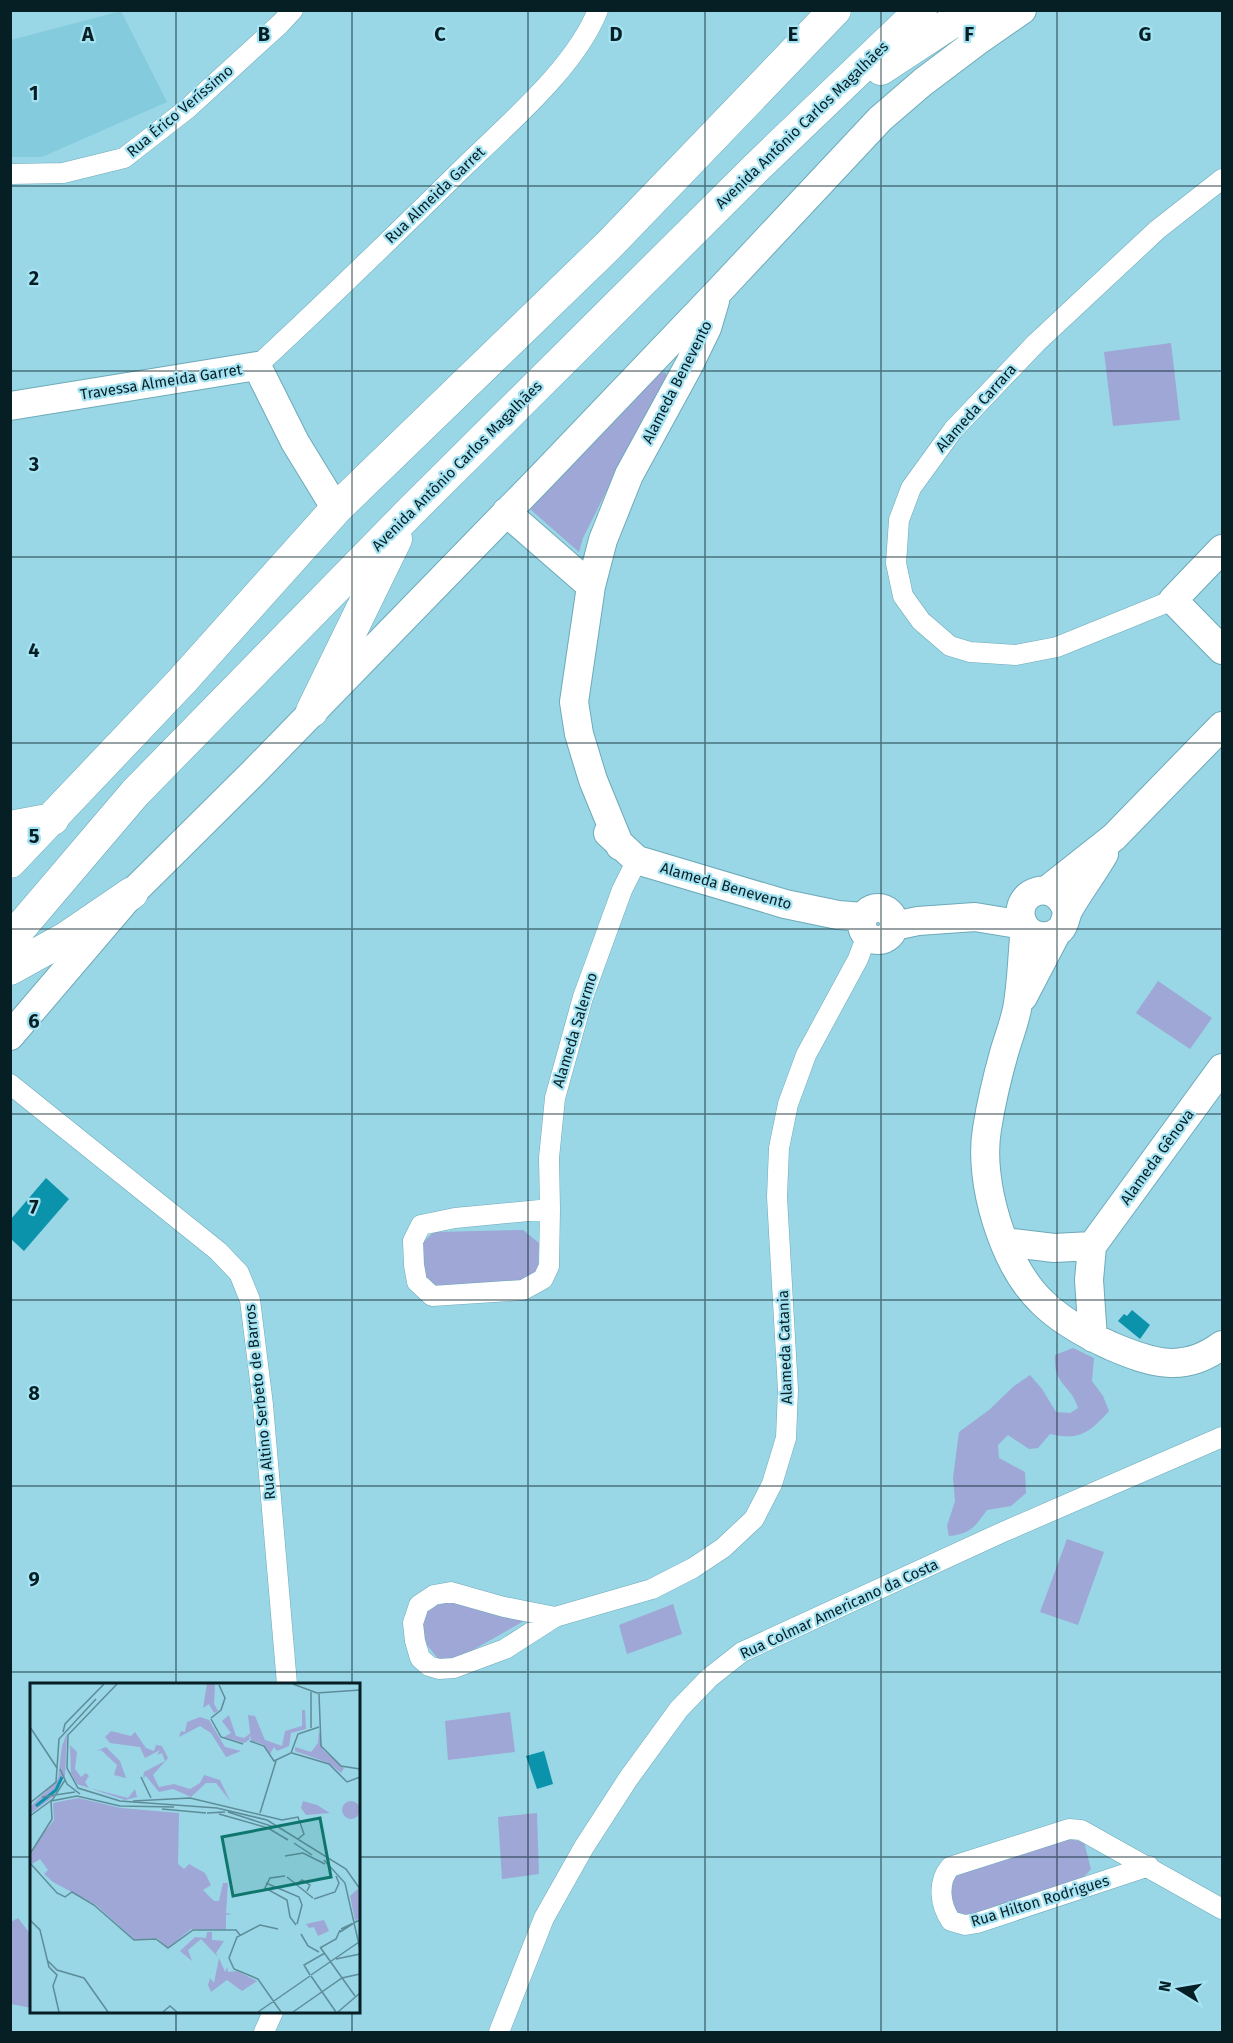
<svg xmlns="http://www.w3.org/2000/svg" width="1233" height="2043" viewBox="0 0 1233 2043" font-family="'Fira Sans',sans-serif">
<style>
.built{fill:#85cbde}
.green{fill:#9ea7d5}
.water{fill:#0c93ac}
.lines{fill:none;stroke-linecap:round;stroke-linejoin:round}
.street-casing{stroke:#6eaab9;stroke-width:21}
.secondary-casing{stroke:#6eaab9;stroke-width:30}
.primary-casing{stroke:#6eaab9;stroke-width:33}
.street{stroke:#fff;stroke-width:20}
.secondary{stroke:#fff;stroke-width:28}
.primary{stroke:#fff;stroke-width:32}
.grid{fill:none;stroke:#061f25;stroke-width:1.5;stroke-opacity:0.55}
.labels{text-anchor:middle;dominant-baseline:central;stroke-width:4.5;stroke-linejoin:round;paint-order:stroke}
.street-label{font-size:15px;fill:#061f25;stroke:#a5e3f3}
.inset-river{fill:none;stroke:#0c93ac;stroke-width:3}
.inset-road{fill:none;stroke:#5e8d99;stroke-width:1.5}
.view{fill:#0f766e;fill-opacity:0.15;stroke:#0f766e;stroke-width:3}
.inset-edge{fill:none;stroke:#061f25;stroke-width:3}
.grid-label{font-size:20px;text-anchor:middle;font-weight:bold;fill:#061f25;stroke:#a5e3f3;stroke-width:4.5;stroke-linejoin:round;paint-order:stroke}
</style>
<rect width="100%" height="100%" fill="#99d6e6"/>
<path class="built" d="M121 11 167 102 42 157H11V40Z"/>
<path class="green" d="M1171 343 1180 420 1113 426 1104 352Z
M661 372 666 373 667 379 612 480 583 538 579 552 530 509Z
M1158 981 1212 1018 1190 1049 1136 1013Z
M523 1230 539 1243 538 1272 515 1285 429 1287 423 1265V1242L434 1232Z
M1073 1348 1094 1358 1092 1381 1103 1396 1109 1411C1090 1432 1080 1441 1050 1434L1038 1448 1029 1449 1008 1435 998 1445 999 1458 1025 1472 1026 1493 1011 1506 987 1510C975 1527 970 1534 949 1536L947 1526 955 1501 953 1478 959 1432 989 1410 1014 1386 1030 1375 1042 1389 1056 1412 1070 1413 1078 1408C1071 1384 1053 1386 1055 1355Z
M1067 1539 1104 1552 1078 1625 1040 1612Z
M448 1598 524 1621 455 1660H439L424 1641 422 1628 427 1612 438 1600Z
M673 1604 682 1634 627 1654 619 1625Z
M510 1712 515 1752 448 1760 445 1721Z
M537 1813 539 1874 502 1879 498 1817Z
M1064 1838 1084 1842 1091 1869 1075 1887 971 1920 955 1914 948 1887 960 1872Z
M18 1918 31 1935V2008L11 2004V1922Z"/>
<path class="water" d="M46 1178 69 1199 24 1251 11 1239V1219Z
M1132 1310 1150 1325 1140 1339 1118 1321 1124 1314 1127 1316Z
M544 1751 553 1784 537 1789 526 1756Z"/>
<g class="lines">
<g class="street-casing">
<path id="street" d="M10 174 63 173 124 158 187 109 280 24 293 10
M257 366C327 301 396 234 465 166 509 123 575 68 598 10
M1173 600 1057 647 1016 655 970 652 950 646 921 621 903 596 896 563 899 520 911 488 953 430 1036 343 1157 230 1222 179
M10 1084 218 1251 239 1273 250 1300 263 1405 287 1684
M550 1209 549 1266 543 1279 523 1290 432 1296 417 1282 414 1265 413 1241 421 1225 455 1218Z
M550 1209 549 1158 555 1098 583 997 622 890 637 860
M555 1617 504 1607 451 1592 434 1595 419 1605 413 1623 415 1641 420 1658 429 1666 439 1669 454 1668 505 1649 555 1617 652 1589 693 1568 723 1548 754 1519 772 1484 786 1438 788 1390 777 1197 779 1148 788 1104 806 1055 858 959 867 935
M1149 1866 977 1923 965 1925 951 1921C940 1905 937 1883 950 1867L1069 1829 1081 1830 1222 1909
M264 2032 273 2012
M499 2032 544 1918 584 1847 628 1779 679 1709 709 1678 742 1652 1003 1532 1222 1437"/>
</g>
<g class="secondary-casing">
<path id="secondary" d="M10 406 257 366 295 442 336 509
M506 512 591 586
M1222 549 1173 600 1222 650
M608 833 637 860 785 904 838 915 863 917
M620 846 593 780 579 734 574 702 591 586 603 540 629 475 689 365 707 328 715 301
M1047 890 1114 837 1222 726
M862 924a16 16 0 1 1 32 0a16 16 0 1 1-32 0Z
M1067 912C1057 875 1012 891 1022 921 1027 937 1048 941 1060 930 1066 924 1065 916 1069 909 1080 890 1093 873 1104 854
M894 926 918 921 975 917 1023 925
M1025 927C1022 954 1022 983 1017 1009 1014 1024 1008 1039 1004 1053 997 1078 991 1103 987 1129 978 1181 1003 1265 1042 1302 1061 1321 1087 1335 1111 1346 1151 1363 1184 1374 1222 1345
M1023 997 1057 932
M10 1036 132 893 252 774 543 475 717 293 880 119 923 82 976 42 1022 10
M1004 1242 1054 1248 1092 1246
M1093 1338 1089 1280 1092 1246 1222 1068"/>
</g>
<g class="primary-casing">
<path id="primary" d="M881 69 951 23 989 10
M312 711 396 539
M10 827 53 819
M10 862 182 681 336 509 608 246 835 10
M10 940 135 793 410 512 756 168 921 10
M10 969 66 938 132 893"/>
</g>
<use href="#street" class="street"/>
<use href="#secondary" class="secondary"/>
<use href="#primary" class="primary"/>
</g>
<path class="grid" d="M176 10V1684M352 10V1684M528 10V2032M705 10V2032M881 10V2032M1057 10V2032M10 186H1222M10 371H1222M10 557H1222M10 743H1222M10 929H1222M10 1114H1222M10 1300H1222M10 1486H1222M10 1672H1222M10 1857H32M358 1857H1222M176 2012V2032M352 2012V2032"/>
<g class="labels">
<g class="street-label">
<text transform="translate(180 111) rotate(-40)">Rua Érico Veríssimo</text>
<text transform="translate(802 125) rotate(-44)">Avenida Antônio Carlos Magalhães</text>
<text transform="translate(435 195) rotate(-44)">Rua Almeida Garret</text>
<text transform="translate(161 382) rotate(-9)">Travessa Almeida Garret</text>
<text transform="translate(677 382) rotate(-63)">Alameda Benevento</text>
<text transform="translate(976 408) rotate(-48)">Alameda Carrara</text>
<text transform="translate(457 466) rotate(-45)">Avenida Antônio Carlos Magalhães</text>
<text transform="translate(726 886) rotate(16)">Alameda Benevento</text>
<text transform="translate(575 1030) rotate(-73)">Alameda Salermo</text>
<text transform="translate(1157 1157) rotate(-54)">Alameda Gênova</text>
<text transform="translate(785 1347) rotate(-92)">Alameda Catania</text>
<text transform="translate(260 1402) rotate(-96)">Rua Altino Serbeto de Barros</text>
<text transform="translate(839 1609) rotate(-25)">Rua Colmar Americano da Costa</text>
<text transform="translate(1040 1901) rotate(-17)">Rua Hilton Rodrigues</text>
</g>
</g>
<g transform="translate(30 1683)">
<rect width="330" height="330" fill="#99d6e6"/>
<path d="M177 1H185L184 21 188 28 184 30 179 21 173 25ZM272 27H275L276 46 261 50 259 63 247 68 244 64 240 71 234 62 221 57 218 32 225 33 235 57 252 63 255 48 272 43ZM199 32 206 53 214 55 221 50 219 57 214 60 194 54 201 50 192 38ZM170 34 179 37 195 64 211 68 196 74 181 50 170 43 149 54 151 48 155 49 157 39ZM289 47 293 67 314 85 311 90 299 80 265 68V64L281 69 288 60ZM81 48 101 53 105 49 116 65 124 68 126 62 132 63 138 75 123 92 129 104 144 101 160 106 170 100 174 92 190 97 200 118 186 100H176L161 114 143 106 129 109 116 93 113 95 114 89 135 78 132 70 127 72 130 67 115 75 110 64 80 60 75 54ZM37 50 35 93 24 113 0 131V124L28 96 32 63ZM40 62 47 69 45 86 51 94 56 90 59 93 55 99 59 105 98 115 105 106 107 114 95 117 47 101 41 90ZM76 64 90 78 96 95 84 92 87 82 71 67 66 68ZM48 115 91 125 149 130 148 181 154 186 159 181 175 190 181 202 173 207 184 218H189L193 200H198L196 230 202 231 196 232V247L161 246 138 265 127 255 105 257 66 222 23 199 14 191 18 187 10 176 2 181 0 174 9 156 24 137 23 120ZM273 118 287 122 300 130 276 132 271 125ZM312 127a9 9 0 1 1 18 0a9 9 0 1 1-18 0ZM329 205 330 236 325 237 320 213ZM294 237 299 248 288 253 284 244 279 245 276 241ZM177 249H182V257L194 258 186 270 188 274 171 256 158 267 162 278 150 268 165 254 176 255ZM189 275 195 289 197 284 198 289 207 288 227 298 212 308 197 297 181 309 178 302 180 295 184 300Z" fill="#9ea7d5"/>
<path class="inset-river" d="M6 123 26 107 32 94"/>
<path class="inset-road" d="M87 1 38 52 37 85 48 105 90 118 187 125 237 137 316 186 330 206M263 1 287 10 330 7M289 11 291 63 311 83 330 86M181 35 191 27 195 15 189 2M181 36 191 54 213 61M0 44 27 85M281 45V9M33 49 35 41 74 1M220 58 234 63 244 78 261 70 268 51 289 44M262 70 299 81 317 99 330 94M30 86 37 101 50 111M111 94 121 115M12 114 45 109M21 118 47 113 90 123 144 124M103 118 160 115 252 137 268 134 274 151 268 156M0 120 26 99 29 56 66 16M132 126 176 130M198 129 244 144M177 130 195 129M230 130 246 78M189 131 238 145 258 157M0 133 23 116 35 97M264 160 282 172M0 171 22 136 21 118M255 173 273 170 295 181M294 177 315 200 330 266M0 180 27 210 35 214 42 209 64 222 104 257 126 256 138 265 163 247H206L210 252M255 193 240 195 235 205 257 217 260 234 266 242M257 194 283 215M236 200 269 214 272 222 267 241M267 201 272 197 280 202 277 208M284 216 305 209 309 200 306 193M0 237 10 247 19 284 27 292 23 303 29 329M248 246 230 242 207 254 199 275 204 286 228 296 251 329M311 246 330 237M310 249 327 238M271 251 278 263 289 269M290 264 325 313M290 265 306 256 310 247M306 276 330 271M18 278 27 287 54 295 78 329M280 292 274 282 295 270M281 292 329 259M281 293 306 329M133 329 140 323 147 329M228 329 280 293M263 329 312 295 330 291M308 329 330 310"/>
<path class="view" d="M290 135 301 194 203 213 192 154Z"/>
<rect width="330" height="330" class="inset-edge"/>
</g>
<g class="grid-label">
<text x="88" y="41">A</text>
<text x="264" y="41">B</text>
<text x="440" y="41">C</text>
<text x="616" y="41">D</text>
<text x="793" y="41">E</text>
<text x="969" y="41">F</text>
<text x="1145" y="41">G</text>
<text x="34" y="100">1</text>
<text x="34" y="285">2</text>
<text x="34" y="471">3</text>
<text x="34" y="657">4</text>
<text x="34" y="843">5</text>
<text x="34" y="1028">6</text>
<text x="34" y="1214">7</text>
<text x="34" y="1400">8</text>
<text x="34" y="1586">9</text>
</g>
<rect width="1233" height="2043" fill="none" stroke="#061f25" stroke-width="24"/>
<g transform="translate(1179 1989) rotate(281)" stroke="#a5e3f3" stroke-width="4.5" paint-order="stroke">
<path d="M0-4.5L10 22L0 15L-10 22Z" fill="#061f25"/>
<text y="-9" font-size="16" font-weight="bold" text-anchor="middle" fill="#061f25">N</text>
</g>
</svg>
